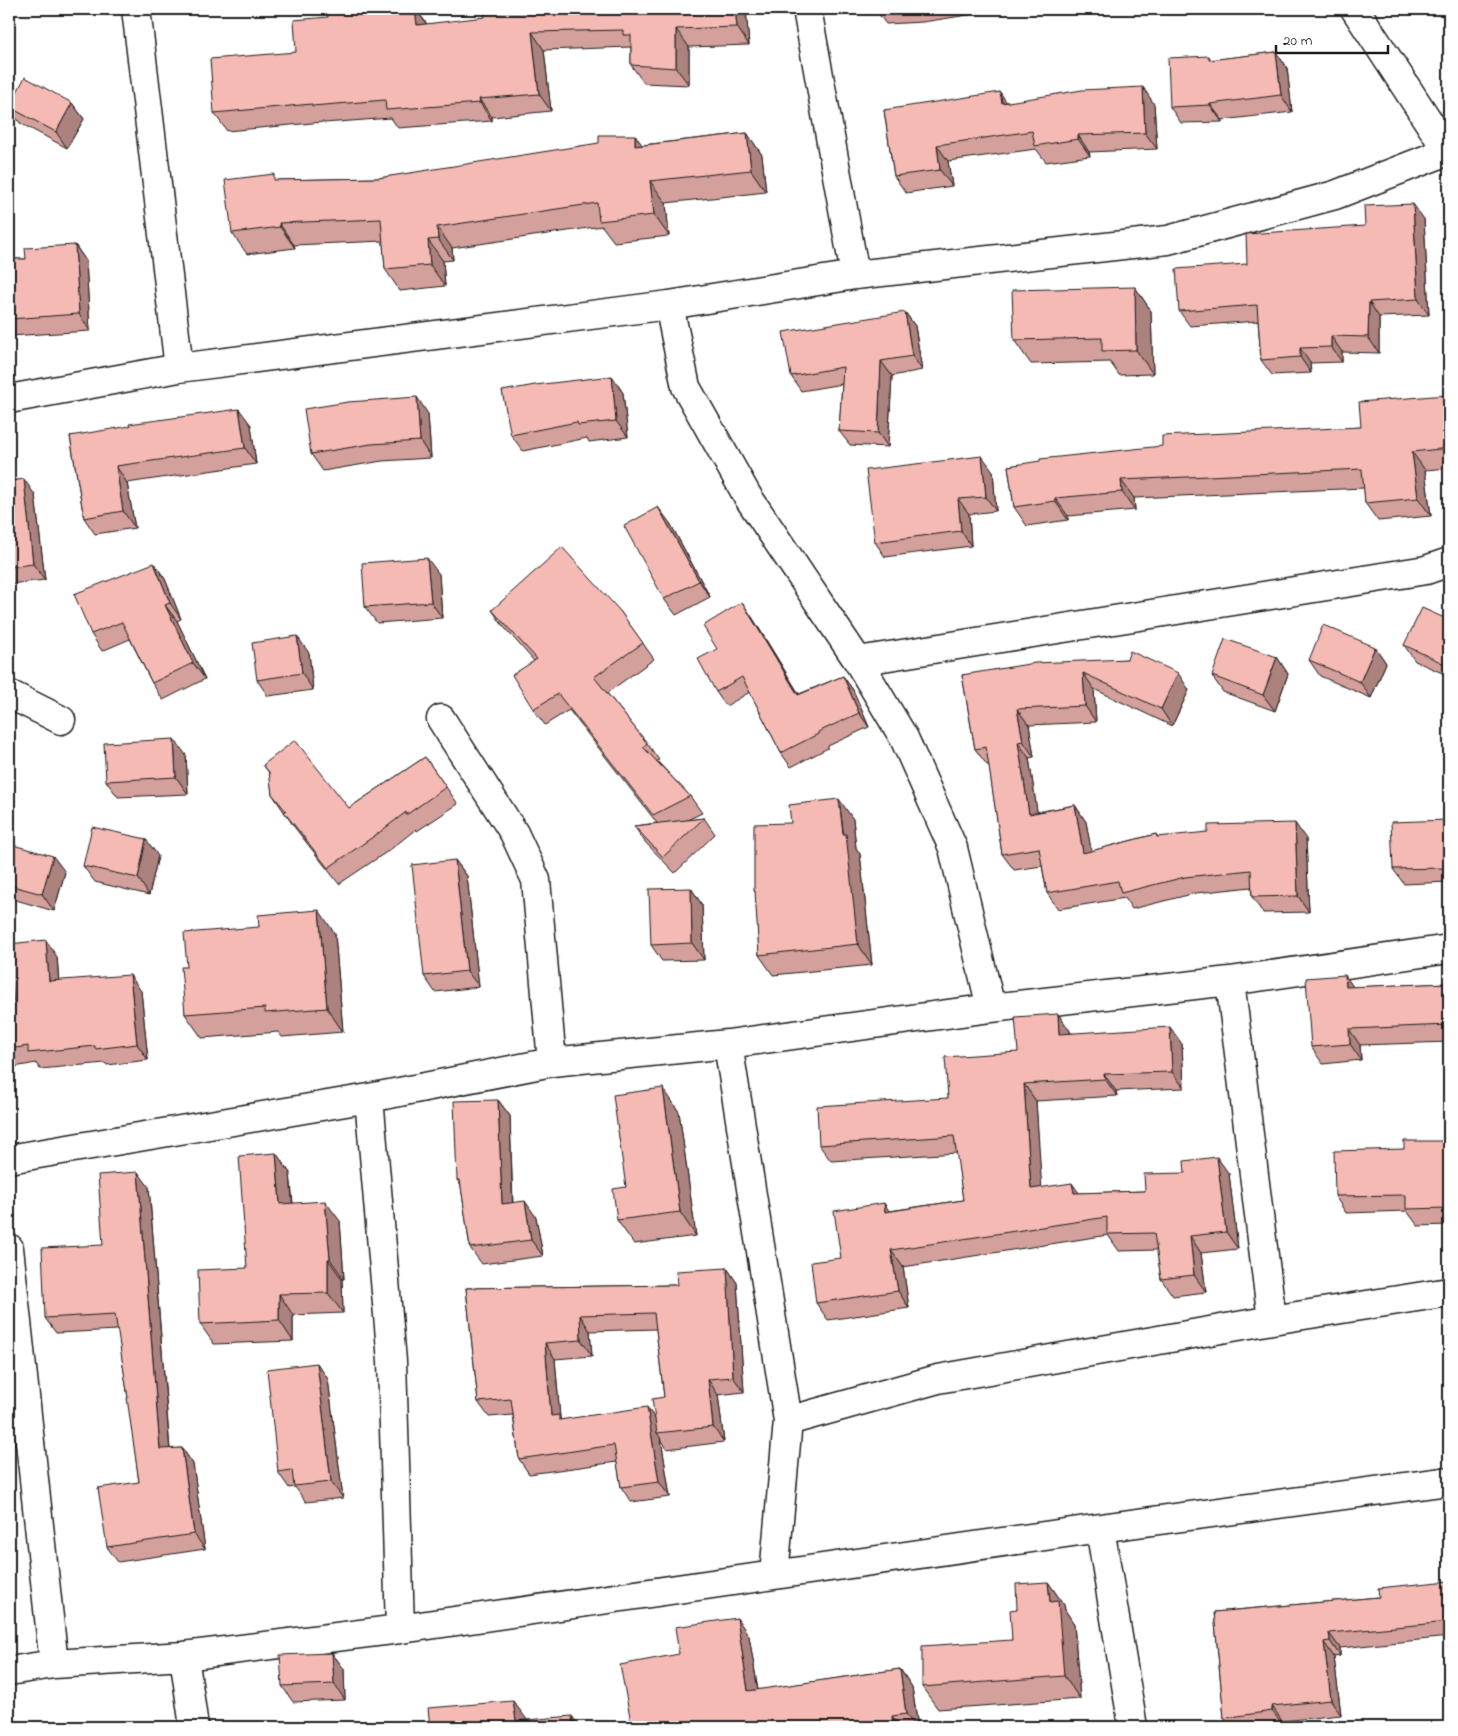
<svg xmlns="http://www.w3.org/2000/svg" width="1458" height="1736" viewBox="0 0 1458 1736" font-family="'Indie Flower',sans-serif">
<style>
.lines{fill:none;stroke-linecap:round;stroke-linejoin:round}
.minor-casing{stroke:#1c1c1c;stroke-width:31}
.minor{stroke:#fff;stroke-width:28}
.wall{fill:#d4a09b;stroke:#1c1c1c;fill-rule:evenodd}
.shaded-wall{fill:#ac827e;stroke:#1c1c1c}
.building{fill:#f6bab4;stroke:#1c1c1c}
</style>
<rect width="100%" height="100%" fill="#fff"/>
<filter id="ink" filterUnits="userSpaceOnUse"><feTurbulence type="fractalNoise" baseFrequency=".02" numOctaves="2"/><feDisplacementMap in="SourceGraphic" scale="10" xChannelSelector="R" yChannelSelector="G"/><feConvolveMatrix kernelMatrix="1 2 1 2 8 2 1 2 1" color-interpolation-filters="sRGB"/></filter>
<g filter="url(#ink)">
<g class="lines">
<g class="minor-casing">
<path id="minor" d="M136 9 179 368
M807 9 855 275
M1355 9 1449 153
M669 305 686 387 748 497 858 661 1426 570 1449 562
M9 399 179 368 669 305 855 275 1168 240 1335 195 1448 151
M858 661 904 738 953 848 991 1008
M9 694 61 720
M441 719 514 833 536 880 552 1062
M1230 981 1272 1320
M728 1044 788 1421 774 1575
M369 1098 392 1361 400 1629
M9 1159 369 1098 552 1062 728 1044 991 1008 1230 981 1449 949
M9 1248 54 1664
M788 1421 938 1379 1272 1320 1449 1292
M1100 1528 1133 1727
M184 1656 194 1727
M9 1671 54 1664 184 1656 400 1629 1100 1528 1449 1481"/>
</g>
<use href="#minor" class="minor"/>
</g>
<path class="wall" d="M328 9H416L427 24 746 9 749 45 689 47V85L644 83 631 65V47L544 50 551 111 492 117V121L398 128 391 118 324 123 323 122 227 131 214 113 296 52 328 17Z
M875 9H993L994 11 923 22 886 24Z
M1276 52 1287 68 1292 112 1222 120V122L1181 123 1170 107 1209 56 1211 60Z
M1007 102 1154 104 1157 149 1089 152 1090 156 1046 162 1036 149 948 161 952 186 906 193 894 176 884 110Z
M72 103 84 119 67 148 20 123 9 107Z
M747 133 762 155 766 192 666 203 669 236 614 242 602 226 452 248 453 260 443 261 445 286 400 291 385 269 383 241 294 245 295 248 247 254 232 233 278 180 378 178 642 145Z
M1424 219 1429 315 1379 317V353L1342 352V362L1310 363 1311 373 1272 375 1261 360 1258 321 1190 326 1179 311 1247 264 1365 226Z
M75 245 86 261 90 331 9 336V259H26Z
M1135 287 1151 311 1153 374 1119 375 1110 362 1031 364 1014 340Z
M905 312 915 326 922 370 892 376 888 447 850 445 839 431 842 384 801 391 791 376Z
M612 376 623 393 628 437 589 442 587 438 523 451 511 435Z
M1449 384V468L1425 470 1431 516 1378 521 1365 503 1364 488 1134 498 1135 510 1068 516V520L1027 526 1014 507 1008 466 1361 427 1446 395Z
M428 414 431 458 382 461 323 471 311 454Z
M251 425 256 464 127 483 135 528 95 534 84 518 70 436Z
M993 471 996 511 969 514 971 546 885 557 875 542Z
M9 481 35 495 45 580 9 584Z
M670 523 710 597 676 615 664 599Z
M154 563 165 579 181 619 177 621 205 679 163 700 152 683 130 639 102 651 91 634Z
M439 574 442 618 377 623 365 607Z
M492 610 620 611 654 659 607 693 647 743 659 760 657 761 690 796 702 813 687 820 704 818 715 834 675 873 645 842 634 826 657 823 569 710 545 725 533 709 534 661 503 626Z
M752 617 799 694 843 676 853 690 869 727 828 746V748L791 767 781 753 750 692 726 706 716 692 717 649Z
M1449 620V676L1415 661 1404 645Z
M1375 647 1386 663 1371 698 1320 676 1309 660Z
M309 653 313 690 268 696 257 680Z
M1277 657 1288 674 1275 711 1223 692 1212 676Z
M1127 659 1189 690 1172 726 1094 689 1096 722 1029 725 1034 757 1029 758 1037 812 1075 805 1086 822 1091 851 1156 834 1158 837 1306 839 1309 912 1263 913 1252 897 1251 887 1196 893 1132 909 1125 898 1058 909 1047 893 1042 866 1014 870 1002 854 989 765H987L975 749 962 675Z
M186 755 188 794 118 797 106 781Z
M425 757 458 804 417 831 416 829 391 849 339 884 295 828 272 794 270 774 263 765 349 808Z
M853 819 856 848 860 854 872 965 773 975 759 955 756 893 754 891Z
M1449 820V882L1404 884 1393 869Z
M9 844 65 872 54 911 9 898Z
M158 856 149 895 95 882 83 866Z
M455 860 467 876 479 987 435 992 424 976Z
M691 888 702 905 704 960 662 961 651 945Z
M335 934 343 1032 282 1037 278 1032 202 1038 185 1014 187 967Z
M57 957 59 981 141 991 148 1060 107 1065 105 1063 40 1069 36 1063 9 1068V1006L14 1005Z
M1449 983V1042L1360 1045 1361 1060 1323 1064 1311 1047 1353 987Z
M1058 1014 1070 1031V1033L1182 1044 1184 1088 1116 1091 1117 1096 1036 1101 1041 1188 1079 1193 1145 1191 1229 1174 1238 1249 1201 1253 1206 1292 1173 1296 1161 1279 1157 1250 1119 1251 1108 1235 903 1267 909 1308 828 1320 816 1303 841 1258 889 1211 963 1200 957 1153 831 1161 819 1145 948 1098 1018 1052Z
M663 1088 679 1112 696 1236 634 1244 617 1220 626 1187Z
M498 1100 510 1116 513 1203 536 1217 543 1256 482 1264 470 1248 461 1186 457 1180Z
M1449 1142V1225L1418 1226 1407 1211 1346 1213 1335 1196 1404 1149Z
M276 1153 290 1173 293 1203 340 1221 344 1279H342L343 1313 293 1315V1341L214 1344 200 1324 247 1268Z
M149 1187 170 1449 182 1448 193 1464 205 1549 118 1562 107 1547 139 1482 128 1398 118 1330 56 1333 45 1318Z
M727 1268 737 1283 744 1392 718 1395 724 1442 667 1449 661 1439 670 1497 631 1502 621 1487 617 1462 529 1474 519 1459 513 1415 489 1417 478 1402 466 1288 677 1285ZM656 1329 664 1397 655 1418 562 1420 560 1418 555 1359 592 1356 590 1331Z
M328 1379 343 1498 306 1502 295 1487 289 1488 278 1472Z
M1449 1581V1637L1340 1648V1656L1334 1657 1341 1715 1282 1721 1283 1725 1269 1727H1230L1224 1718 1214 1612 1379 1597Z
M1048 1582 1064 1605 1065 1610 1074 1624 1080 1699 938 1709 922 1687 1012 1640 1017 1609Z
M749 1636 758 1690 900 1669 912 1687 918 1727H632L679 1654Z
M332 1653 344 1669 345 1700 293 1702 282 1686Z"/>
<path class="shaded-wall" d="M415 9H416L427 25H417Z
M735 9H746L749 45 737 27Z
M676 29 689 47V85L676 68Z
M532 32 544 50 551 111 539 94Z
M1276 52 1287 68 1292 112 1281 95Z
M1143 87 1154 104 1157 149 1145 133Z
M1000 92 1011 109 1002 103Z
M479 99 492 117V121L480 103Z
M72 103 84 119 67 148 56 132Z
M1210 104 1222 120V122L1210 105Z
M747 133 762 155 766 192 751 170Z
M635 135 650 156 635 146Z
M1078 135 1089 152 1090 156 1078 139Z
M937 145 948 161 952 186 940 170Z
M650 181 666 203 669 236 654 215Z
M1413 204 1424 219 1429 315 1418 299Z
M279 223 294 245 295 248 280 227Z
M437 227 452 248 453 260 438 239Z
M428 240 443 261 445 286 430 265Z
M75 245 86 261 90 331 79 314Z
M1135 287 1151 311 1153 374 1136 350Z
M1369 302 1379 317V353L1368 337Z
M905 312 915 326 922 370 912 356Z
M1331 336 1342 352V362L1331 347Z
M1300 348 1310 363 1311 373 1300 357Z
M881 361 892 376 888 447 878 433Z
M612 376 623 393 628 437 616 421Z
M417 397 428 414 431 458 420 441Z
M239 409 251 425 256 464 245 448Z
M1412 452 1425 470 1431 516 1418 498Z
M982 456 993 471 996 511 986 497Z
M116 466 127 483 135 528 123 511Z
M24 479 35 495 45 580 33 564Z
M1121 480 1134 498 1135 510 1122 492Z
M1055 498 1068 516V520L1055 501Z
M958 499 969 514 971 546 961 531Z
M658 507 670 523 710 597 699 581Z
M427 558 439 574 442 618 431 602Z
M154 563 165 579 181 619 170 603Z
M742 602 752 617 808 709 798 695Z
M165 605 177 621 205 679 193 663Z
M297 636 309 653 313 690 302 673Z
M1375 647 1386 663 1371 698 1360 682Z
M1277 657 1288 674 1275 711 1263 695Z
M1083 673 1094 689 1096 722 1085 706Z
M1178 673 1189 690 1172 726 1161 709Z
M843 676 853 690 869 727 859 713Z
M1017 709 1029 725 1034 757 1023 741Z
M174 739 186 755 188 794 176 777Z
M1018 742 1029 758 1040 830 1029 814Z
M839 799 853 819 856 848 860 854 872 965 858 944Z
M1075 805 1086 822 1095 870 1083 853Z
M1295 823 1306 839 1309 912 1298 896Z
M146 839 158 856 149 895 138 878Z
M1443 848 1449 857V875L1444 868Z
M53 856 65 872 54 911 42 894Z
M455 860 467 876 479 987 467 971Z
M691 888 702 905 704 960 692 943Z
M319 910 335 934 343 1032 327 1008Z
M46 940 57 957 60 998 49 981Z
M130 975 141 991 148 1060 137 1044Z
M1345 975 1356 991 1346 987Z
M1058 1014 1070 1031 1071 1051 1059 1034Z
M1170 1027 1182 1044 1184 1088 1172 1072Z
M1349 1029 1360 1045 1361 1060 1350 1044Z
M1104 1074 1116 1091 1117 1096 1105 1079Z
M1024 1084 1036 1101 1043 1206 1031 1189Z
M663 1088 679 1112 696 1236 680 1212Z
M498 1100 510 1116 513 1221 502 1204Z
M1448 1141 1449 1142V1182Z
M276 1153 290 1173 294 1225 280 1204Z
M1217 1157 1229 1174 1238 1249 1226 1232Z
M138 1172 149 1187 171 1465 160 1449Z
M1072 1183 1084 1200 1074 1193Z
M325 1201 340 1221 344 1279 330 1259Z
M525 1201 536 1217 543 1256 531 1240Z
M884 1203 895 1220 885 1212Z
M1190 1236 1201 1253 1206 1292 1194 1275Z
M891 1250 903 1267 909 1308 898 1291Z
M328 1259 342 1279 343 1313 328 1293Z
M727 1268 737 1283 744 1392 733 1377Z
M279 1294 293 1315V1341L279 1320Z
M580 1315 590 1331 592 1356 581 1340Z
M545 1343 555 1359 560 1418 569 1431 551 1416Z
M317 1363 328 1379 343 1498 331 1482Z
M708 1379 718 1395 724 1442 713 1427Z
M647 1407 658 1423 657 1433 661 1439 670 1497 659 1482Z
M182 1448 193 1464 205 1549 194 1534Z
M1048 1582 1064 1605 1065 1610 1074 1624 1080 1699 1064 1676 1050 1602Z
M737 1618 749 1636 761 1709 748 1691Z
M1329 1633 1340 1648V1656L1330 1641Z
M1324 1642 1334 1657 1341 1715 1331 1700Z
M332 1653 344 1669 345 1700 334 1684Z
M900 1669 912 1687 918 1727H915L906 1714Z
M513 1701 528 1721H516Z
M1272 1706 1282 1721 1283 1725 1272 1711Z
M572 1716 580 1727H573Z
M892 1716 899 1727H893Z"/>
<path class="building" d="M328 9H391V10L404 9H415L417 25 485 17 484 9H735L737 27 676 29V68L631 65V35H623V30L532 32 539 94 479 99 480 103 386 110 385 100 312 106V104L214 113 210 59 296 52 294 20 328 17Z
M1276 52 1281 95 1210 104V105L1170 107 1168 58 1209 56V60Z
M25 77 72 103 56 132 9 107Z
M1143 87 1145 133 1078 135V139L1035 146 1032 131 937 145 940 170 894 176 884 110 1000 92 1002 103 1082 90Z
M747 133 751 170 650 181 654 215 599 221 597 203 437 227 438 239 428 240 430 265 385 269 381 219 279 223 280 227 232 233 225 180 274 174V180L378 178 599 143V135H635V146Z
M1413 204 1418 299 1369 302 1368 337 1331 336V347L1300 348V357L1261 360 1257 305 1179 311 1176 269 1247 264 1246 234 1365 226 1364 206Z
M75 245 79 314 9 319V259H26L25 248Z
M1135 287 1136 350 1102 351V338L1014 340 1012 290Z
M905 312 912 356 881 361 878 433 839 431 843 367 791 376 783 332Z
M1447 333H1449V343Z
M612 376 616 421 578 425 577 422 511 435 502 391 535 385Z
M1445 384H1449V448L1412 452 1418 498 1365 503 1362 469 1121 480 1122 492 1055 498V501L1014 507 1008 466 1040 461V459L1162 446V436L1361 427 1359 402 1446 395Z
M417 397 420 441 371 444 311 454 304 409 348 402Z
M239 409 245 448 116 466 123 511 84 518 70 436 130 426 129 424Z
M982 456 986 497 958 499 961 531 875 542 866 470Z
M24 479 33 564 9 567V481Z
M658 507 699 581 664 599 624 526Z
M562 547 620 611 643 643 594 677 647 743 643 747 690 796 653 815 558 694 533 709 512 675 537 659 492 610Z
M427 558 431 602 365 607 362 563Z
M154 563 170 603 165 605 193 663 152 683 122 622 91 634 74 594Z
M742 602 798 695 843 676 859 713 818 732V734L781 753 742 677 716 692 698 659 717 649 703 626Z
M1422 608 1449 620V666L1404 645Z
M1323 625 1375 647 1360 682 1309 660Z
M297 636 302 673 257 680 252 643Z
M1225 639 1277 657 1263 695 1212 676Z
M1130 651 1178 673 1161 709 1083 673 1085 706 1017 709 1023 741 1018 742 1029 814 1075 805 1083 853 1156 834 1157 837 1208 832V825L1295 823 1298 896 1252 897 1251 870 1185 877 1121 893 1118 881 1047 893 1039 848 1002 854 986 747 975 749 962 675 1035 663 1127 659Z
M174 739 176 777 106 781 104 743Z
M295 740 349 808 425 757 446 787 406 815V812L380 832 328 868 284 812 286 811 272 794 269 772 263 765Z
M839 799 843 834H846L858 944 759 955 755 891H754V824L791 823 789 805Z
M704 818 663 857 634 826Z
M1449 820V847L1443 848 1444 868 1393 869 1391 822Z
M92 827 146 839 138 878 83 866Z
M9 844 53 856 42 894 9 885Z
M455 860 467 971 424 976 412 865Z
M691 888 692 943 651 945 649 889Z
M319 910 327 1008 265 1013V1008L185 1014 181 967H187L184 933 259 927 258 915Z
M46 940 49 981 130 975 137 1044 95 1049V1046L28 1053V1046L9 1049V1006L14 1005 9 958V944Z
M1345 975 1346 987 1449 983V1025L1349 1029 1350 1044 1311 1047 1306 978Z
M1058 1014 1059 1034 1170 1027 1172 1072 1104 1074 1105 1079 1024 1084 1031 1189 1072 1183 1074 1193 1145 1191 1144 1174 1185 1173 1184 1161 1217 1157 1226 1232 1190 1236 1194 1275 1161 1279 1154 1233 1107 1234V1217L891 1250 898 1291 816 1303 811 1262 841 1258 834 1211 884 1203 885 1212 963 1200 954 1136 819 1145 817 1106 948 1098 945 1057 1018 1052 1015 1017Z
M663 1088 680 1212 617 1220 613 1189 626 1187 613 1095Z
M498 1100 502 1204 525 1201 531 1240 470 1248 460 1180H457L454 1101Z
M1404 1141H1448L1449 1208 1406 1209V1195L1335 1196 1334 1151 1404 1149Z
M276 1153 280 1204 325 1201 330 1259H328V1293L279 1294V1320L200 1324 198 1270 247 1268 239 1156Z
M138 1172 160 1449 182 1448 194 1534 107 1547 98 1488 139 1482 127 1398H128L115 1314 45 1318 42 1248 103 1245 98 1175Z
M727 1268 733 1377 708 1379 713 1427 657 1433 652 1399 664 1397 654 1313 580 1315 581 1340 545 1343 551 1416 559 1415V1420L647 1407 659 1482 621 1487 614 1445 519 1459 511 1399 478 1402 466 1288 677 1285 676 1271Z
M317 1363 331 1482 294 1486 292 1470 278 1472 267 1369Z
M1449 1581V1622L1329 1633 1330 1641 1324 1642 1331 1700 1272 1706V1711L1224 1718 1214 1612 1379 1597 1378 1588Z
M1048 1582 1050 1602 1058 1601 1064 1676 922 1687V1646L1012 1640 1010 1610 1017 1609 1016 1584Z
M737 1618 748 1691 900 1669 906 1714 892 1716 893 1727H632L620 1665 679 1654 675 1627Z
M332 1653 334 1684 282 1686 280 1655Z
M513 1701 516 1721 572 1716 573 1727H430L428 1708Z"/>
</g>
<rect width="1458" height="1736" fill="none" stroke="#fff" stroke-width="30"/>
<rect x="15" y="15" width="1428" height="1706" fill="none" stroke="#1c1c1c" stroke-width="2" filter="url(#ink)"/>
<path d="M1276 45v8h112v-8" fill="none" stroke="#1c1c1c" stroke-width="2.5"/>
<text x="1283" y="45" font-size="15" fill="#1c1c1c" stroke="#ffffff" stroke-width="4" paint-order="stroke">20 m</text>
</svg>
